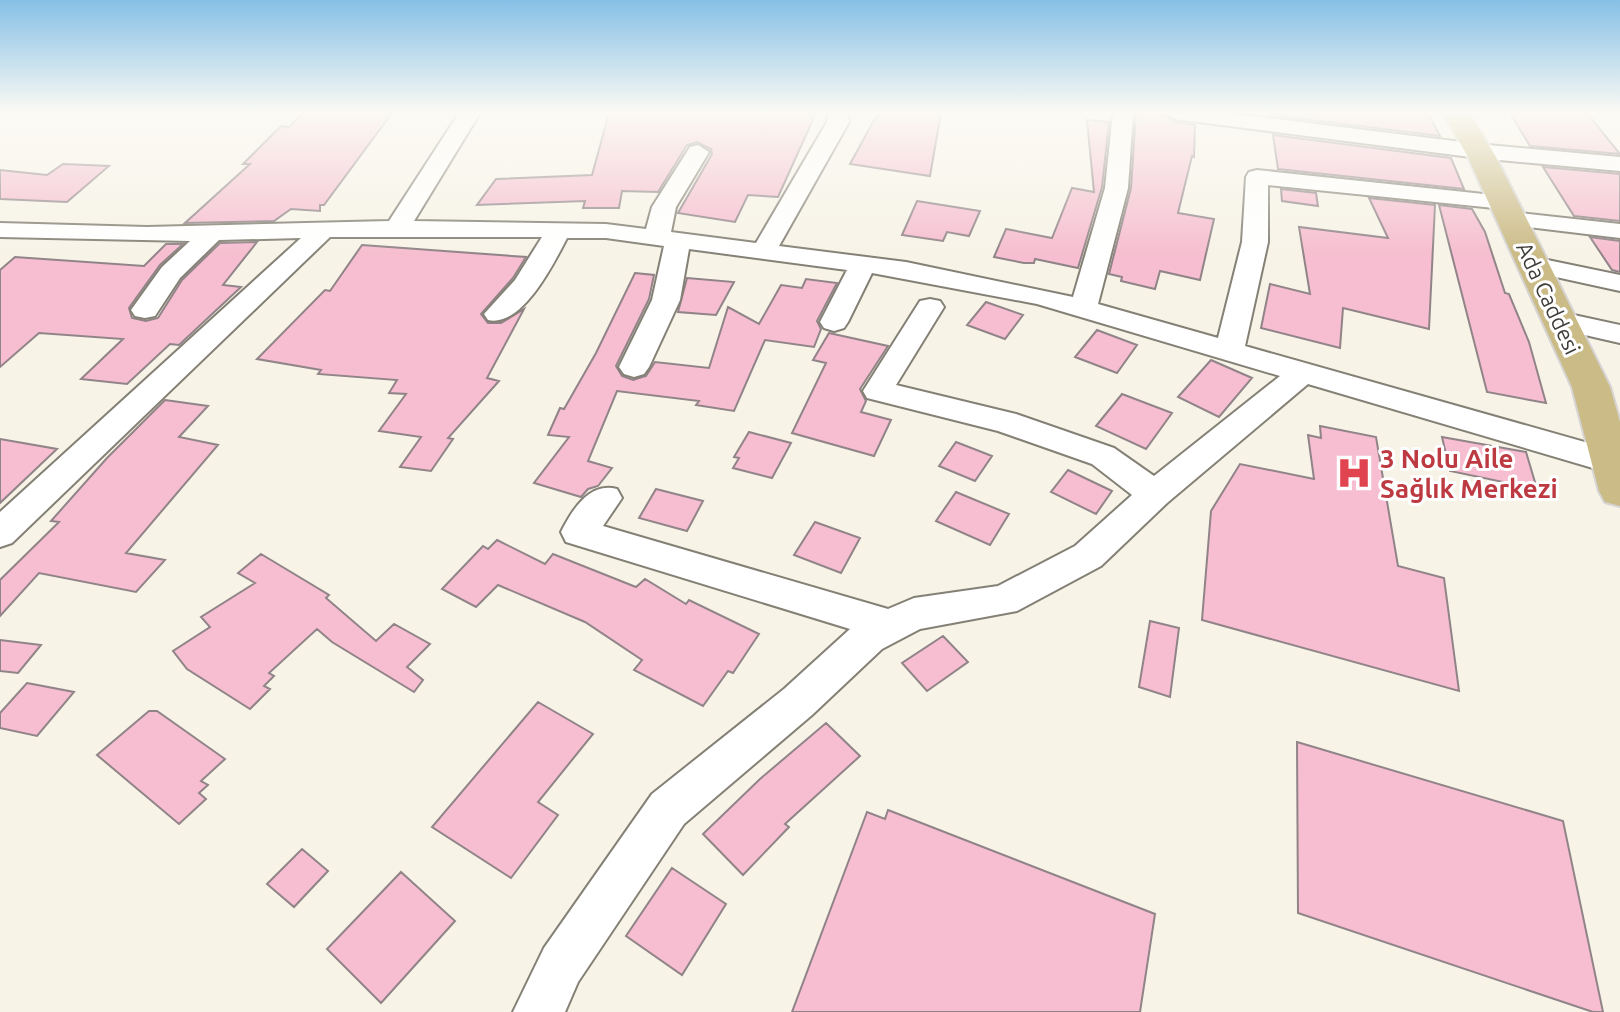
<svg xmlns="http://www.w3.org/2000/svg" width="1620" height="1012" viewBox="0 0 1620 1012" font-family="Ubuntu,sans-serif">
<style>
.building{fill:#f6bed0;stroke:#918488;stroke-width:2}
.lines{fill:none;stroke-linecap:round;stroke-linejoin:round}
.minor-casing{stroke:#848075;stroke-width:4}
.major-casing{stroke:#d5d4d3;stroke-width:4}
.minor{fill:#fff;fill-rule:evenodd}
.major{fill:#cbbb86;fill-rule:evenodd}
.labels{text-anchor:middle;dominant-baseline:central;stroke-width:6;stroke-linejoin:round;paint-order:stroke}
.far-street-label{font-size:22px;fill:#3e3c38;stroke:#fff}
.health-label{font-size:26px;font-weight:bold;fill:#be3a42;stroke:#fff;text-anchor:start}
</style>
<rect width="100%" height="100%" fill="#f7f3e7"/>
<path class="building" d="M302 113H392L324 205H320V211L291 209 274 221 185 223 250 164H243L281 126 289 127Z
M609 113H816L778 197 748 195 735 222 678 213 712 154 711 149 697 142 687 145 658 192 622 191 619 208H583L585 201 477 205 496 179 592 175Z
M878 113H941L930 176 850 164Z
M1136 113H1162L1175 122 1195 125 1194 157 1192 156 1178 213 1214 219 1200 280 1160 271 1155 289 1121 281 1122 277 1109 274 1131 188Z
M1270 113H1428L1440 136 1270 115Z
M1510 113H1587L1620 154 1530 146Z
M1087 120 1109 122 1102 187 1078 268 1035 259 1034 263H1024L994 257 1006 229 1052 238 1072 188 1094 192Z
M1273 135 1451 158 1464 189 1278 169Z
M63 164 109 166 67 202 0 199V170L47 175Z
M1543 167 1620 174V221L1574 216Z
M1281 189 1316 193 1318 206 1282 201Z
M1369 198 1435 205 1429 329 1343 308 1340 348 1261 328 1270 284 1310 294 1299 227 1388 238Z
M917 201 980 211 969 236 947 232 943 241 902 235Z
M1439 205 1472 209 1485 232 1505 293 1509 294 1529 342 1546 403 1487 392Z
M1590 237 1620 241V272L1612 270Z
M257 242 223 285 241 287 179 345 170 344 127 384 81 379 123 339 39 333 0 367V270L15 257 144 266 166 244H183L160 265 129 308 132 318 146 321 158 318 182 280 220 243Z
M362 245 526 257 513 278 481 314 488 323H501L524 309 487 378 499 381 448 438 453 439 431 471 400 467 421 437 379 431 406 394 389 393 397 380 318 374 321 370 257 359 325 290 330 291Z
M635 273 654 275 649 299 616 366 622 376 633 380 646 376 655 362 709 368 728 307 759 324 781 285 802 288 806 279 837 283 817 321 821 329 814 347 765 340 734 411 696 405 699 401 617 391 588 461 612 468 598 486 588 489 581 497 534 483 569 437 548 435 560 408 564 409 596 353Z
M687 278 734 282 716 315 678 312Z
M986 302 1023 315 1005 339 967 325Z
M1097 330 1137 345 1117 373 1075 357Z
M829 333 888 346 860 389 866 401 861 412 891 420 874 456 792 433 826 363 813 360Z
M1211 360 1252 378 1219 417 1178 397Z
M1122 394 1172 413 1146 449 1096 426Z
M165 400 208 406 179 437 218 445 126 553 165 560 136 592 39 573 0 616V580L59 522 51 521 107 458Z
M1320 426 1376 437 1398 566 1444 578 1459 691 1202 620 1211 511 1240 464 1314 479 1308 435 1321 438Z
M749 432 791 443 772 478 733 468 739 458 734 457Z
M1442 437 1526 452 1537 489 1450 471Z
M0 439 57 449 0 503Z
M956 442 992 456 975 481 939 466Z
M1068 470 1112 491 1096 514 1051 492Z
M656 489 703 501 687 531 639 518Z
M956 492 1009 514 990 545 936 521Z
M815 522 860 538 841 573 794 555Z
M497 540 545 564 553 554 636 587 645 579 686 604 689 600 759 634 733 673 728 671 703 706 634 670 642 660 585 622 498 585 476 607 442 589 483 546 488 549Z
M261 554 329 595 326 598 376 641 394 624 430 644 407 667 423 680 414 692 332 642 317 629 269 673 274 676 264 686 270 689 250 709 187 669 173 651 210 627 201 617 255 583 238 573Z
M1150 621 1179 628 1170 697 1139 687Z
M943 636 968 662 927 691 902 663Z
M0 640 41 645 18 673 0 671Z
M27 683 74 692 37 736 0 728V713Z
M538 702 593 734 538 802 558 815 511 878 432 827Z
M149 711H157L225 759 201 781 208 785 199 793 206 799 179 824 97 755Z
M826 723 860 756 785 824 789 827 743 875 703 834 760 779Z
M1297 742 1563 821 1603 1012H1593L1298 913Z
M888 810 1155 914 1140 1012H792L867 812 885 819Z
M302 849 328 871 294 907 267 884Z
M672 868 726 904 682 975 626 936Z
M401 872 455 921 381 1003 327 949Z"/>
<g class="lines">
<g class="minor-casing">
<path id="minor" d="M459 113H480L414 221 606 224 646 229 652 207 690 147 698 145 709 152 676 207 671 232 756 243 827 122 828 113H848L849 122 779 246 906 262 1073 297 1105 188 1113 113H1133L1128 188 1098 304 1218 338 1242 242 1246 177 1249 172 1257 170 1512 197 1516 202 1512 207 1504 209 1268 185V242L1245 346 1620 452V476L1308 384 1167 503 1101 566 1017 611 920 629 882 649 812 715 684 824 578 982 565 1012H513L544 948 652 794 784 689 850 629 566 542 561 532C572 510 590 481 617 489L622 498 603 526 888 609 914 598 998 586 1075 546 1132 495 1092 464 998 431 867 398 863 391 920 301 930 299 940 301 944 307 896 385 1016 414 1114 448 1154 476 1280 376 1037 304 872 273 848 322 844 328 834 331 824 328 820 322 847 270 689 249 680 300 649 367 644 374 634 377 624 374 619 367 652 300 664 246 606 238H567C554 263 522 328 488 320L484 314 515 280 542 237H330L12 543 0 547V512L301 238 219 240 180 278 155 316 145 318 135 316 131 310 162 267 190 241 0 237V223L147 227 389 221Z
M1165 113H1228L1478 144 1620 157V171L1478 158 1175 119Z
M1511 212 1620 224V238L1502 224 1499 219 1502 214Z
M1533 257 1620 275V291L1524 270 1520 265 1524 260Z
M1560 312 1620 325V343L1550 327 1546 321 1550 315Z"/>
</g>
<g class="major-casing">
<path id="major" d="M1443 113H1469L1496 157 1610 387 1620 422V506L1605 502 1599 491 1572 387 1468 157Z"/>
</g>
<use href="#minor" class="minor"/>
<use href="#major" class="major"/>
</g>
<linearGradient id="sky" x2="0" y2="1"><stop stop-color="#86c0e6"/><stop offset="0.44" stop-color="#fbfaf4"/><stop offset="1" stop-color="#fbfaf4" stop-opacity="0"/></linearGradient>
<rect width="1620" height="255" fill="url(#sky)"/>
<defs>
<g id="hospital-bare" transform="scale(2.76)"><path d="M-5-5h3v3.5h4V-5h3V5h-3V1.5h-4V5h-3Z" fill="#e0444e" stroke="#fff" stroke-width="2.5" paint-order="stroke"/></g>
</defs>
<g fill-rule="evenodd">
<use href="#hospital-bare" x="1354" y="473"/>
</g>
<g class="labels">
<g class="far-street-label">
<text transform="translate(1549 298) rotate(65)">Ada Caddesi</text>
</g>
<g class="health-label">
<text x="1380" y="458">3 Nolu Aile<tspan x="1380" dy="30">Sağlık Merkezi</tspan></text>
</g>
</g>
</svg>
